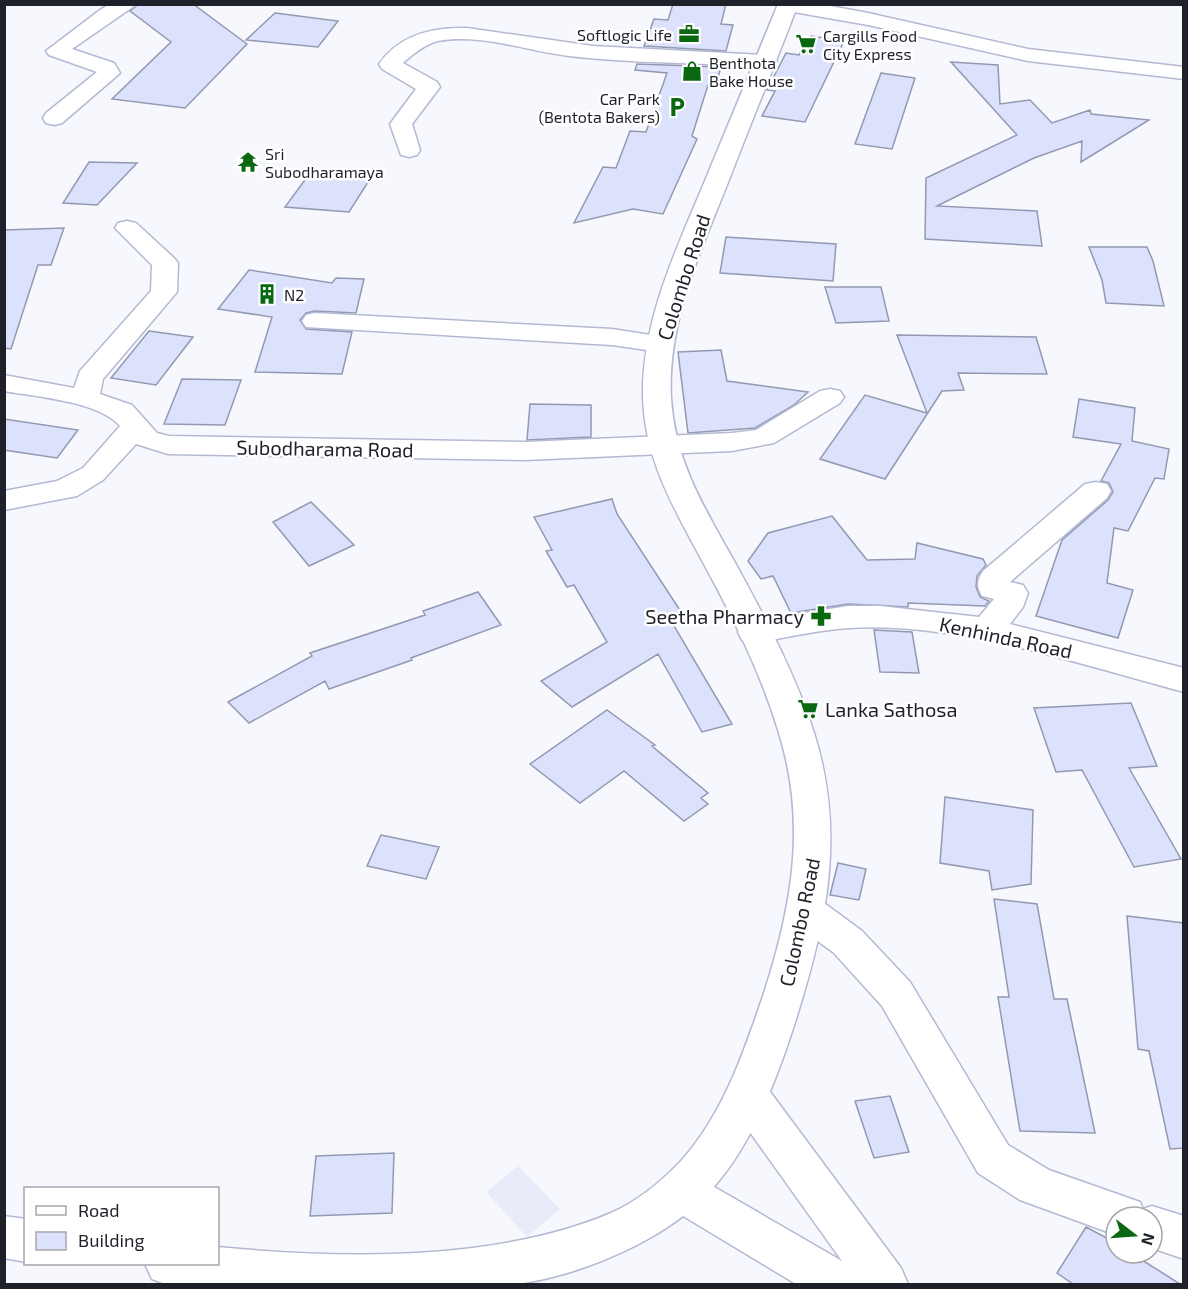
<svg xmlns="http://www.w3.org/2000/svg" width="1188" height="1289" viewBox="0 0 1188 1289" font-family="'Exo 2',sans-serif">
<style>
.built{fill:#e8ebf8}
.building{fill:#dce2fc;stroke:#9399b1;stroke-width:1.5}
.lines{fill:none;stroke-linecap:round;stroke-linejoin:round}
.minor-casing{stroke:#b3b9d2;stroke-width:3}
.major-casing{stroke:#b3b9d2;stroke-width:3}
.highway-casing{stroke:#b3b9d2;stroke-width:3}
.minor{fill:#fff;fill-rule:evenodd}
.major{fill:#fff;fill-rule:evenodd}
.highway{fill:#fff;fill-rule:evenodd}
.labels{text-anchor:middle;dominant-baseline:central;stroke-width:5;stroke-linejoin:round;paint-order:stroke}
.far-poi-label{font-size:16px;fill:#1f212a;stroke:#fff;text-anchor:start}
.street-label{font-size:20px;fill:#1f212a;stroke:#fff}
.poi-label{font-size:20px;fill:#1f212a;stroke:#fff;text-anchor:end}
</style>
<rect width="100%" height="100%" fill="#f7f8fe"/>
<path class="built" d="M518 1166 560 1209 527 1237 486 1192Z"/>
<path class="building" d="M139 4H193L247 44 185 108 112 99 171 42 130 11Z
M673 4H726L721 24 733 25 726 51 644 46 654 19 668 20Z
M275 13 338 21 318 47 246 40Z
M811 36 844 41 805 122 762 116 775 91 767 90 786 53 799 55Z
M951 62 998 65 1000 104 1030 100 1052 123 1090 110 1091 114 1149 120 1081 162 1082 141 1034 158 937 206 1037 211 1042 246 925 239 926 178 1017 135Z
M637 64 721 67 716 85H708L692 136 697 139 663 214 633 209 574 223 603 167 616 168 630 131 646 132 667 73 635 70Z
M881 73 915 78 892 149 855 144Z
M89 162 137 163 97 205 63 203Z
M310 173 372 176 349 212 285 207Z
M64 228 51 265H38L11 349 4 348V230Z
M726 237 836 244 833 281 720 273Z
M1089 247H1147L1153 261 1164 306 1106 303 1102 280Z
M249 270 332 283 336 278 364 279 356 313 315 311 306 313 300 320 306 329 352 332 342 374 255 372 272 317 218 309Z
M825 287H881L889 321 836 323Z
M149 331 193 337 156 385 111 378Z
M897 335 1036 337 1047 374 958 373 964 390 942 391 885 479 820 459 865 395 927 413Z
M721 350 727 381 808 392 794 405 755 428 688 433 678 352Z
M182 379 241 380 225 425 164 424Z
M1079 399 1135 408 1132 441 1169 449 1164 479 1155 478 1128 531 1114 528 1107 583 1133 590 1118 638 1036 616 1062 540 1108 500 1113 492 1109 483 1101 481 1121 444 1073 437Z
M530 404 591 405V437L527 440Z
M4 419 78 430 57 458 4 450Z
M612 499 617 514 687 621 674 626 732 724 702 732 658 654 572 707 541 681 607 642 574 585 567 587 546 551 552 550 534 517Z
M311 502 354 545 309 566 273 522Z
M832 516 867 560 915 559 917 543 983 559 986 565 977 576 976 587 980 597 989 601 985 606 908 603V607L848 604 791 613 773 576 761 579 748 561 768 533Z
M478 592 501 625 411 658 412 660 329 689 325 681 249 723 228 702 312 656 310 653 425 615 423 611Z
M874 630 912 632 919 673 880 672Z
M1131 703 1157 766 1129 768 1181 859 1134 867 1082 770 1056 772 1034 708Z
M607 710 655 745 652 746 708 793 701 798 708 804 684 821 624 771 580 803 530 764Z
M945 797 1033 810 1031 884 992 890 989 871 940 863Z
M381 835 439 847 426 879 367 866Z
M838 863 866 869 859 900 830 895Z
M994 899 1037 904 1054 999H1067L1095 1133 1020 1131 998 997H1009Z
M1127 916 1184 923V1148L1170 1149 1149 1051 1138 1049Z
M890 1096 909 1152 874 1158 855 1101Z
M394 1153 392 1213 310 1216 316 1156Z
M1086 1227 1116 1243V1253H1131L1180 1284H1073L1057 1273Z"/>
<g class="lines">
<g class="minor-casing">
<path id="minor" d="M110 4H137L72 49 114 63 120 73 62 123 54 125 46 123 43 118 46 113 97 72 49 55 46 51 100 10Z
M820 4 868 13 1028 49 1184 67V79L1028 61 868 25 788 11 781 9 778 5Z
M467 28 593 46 766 55 773 57 777 61 773 65 766 67C701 62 634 64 569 56 527 51 480 33 438 41 425 44 413 54 403 63L437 82 440 87 412 124 420 150 417 155 409 157 401 155 390 124 416 89 382 69 379 64C400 34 433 27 467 28Z
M127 221 136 223 174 258 178 263 177 292 103 379 100 394 132 405 157 433 169 436 525 442 732 433 756 430 820 391 830 389 840 391 844 397 840 403 774 443 732 451 525 460 168 454 136 444 103 480 77 496 4 510V491L57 481 83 468 120 426C98 401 37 397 4 391V375L74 388 80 371 151 291 152 265 115 228 118 223Z
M315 313 612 329 670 338 673 344 670 350 660 352 612 345 306 327 302 321 306 315Z
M1096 482 1107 484 1111 491 1107 498 1010 582 1023 585 1028 593 1023 607 1010 624 1184 668V692C1081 665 955 621 849 628 817 630 785 638 754 643L742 640 738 632 742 624 754 621 848 606H880L979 617 994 599 982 596C976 586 977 580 983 571L1085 484Z
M806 895 820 900 862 931 910 982 1008 1145 1049 1170 1140 1202 1143 1209 1152 1206 1184 1216V1259L1152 1248V1217H1116V1235L1020 1200 978 1173 882 1006 834 953 792 922 787 911 792 900Z"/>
</g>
<g class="major-casing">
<path id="major" d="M747 1075 762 1081 901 1268 908 1284H796L665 1205 659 1191 665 1177 681 1171 697 1177 842 1261 732 1107 726 1094 732 1081Z"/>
</g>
<g class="highway-casing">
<path id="highway" d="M778 4H798C775 65 750 125 727 185 700 252 667 324 671 398 675 464 707 512 738 568 767 622 797 677 815 736 845 835 827 920 797 1016 778 1076 754 1142 712 1189 669 1239 580 1276 516 1284 481 1289 440 1284 405 1284 325 1284 245 1284 165 1284L152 1279 145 1264H218V1247C340 1259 496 1262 611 1213 636 1202 661 1182 680 1162 723 1115 744 1052 764 993 793 903 807 821 778 730 762 677 738 628 712 579 681 520 644 465 643 395 642 323 674 254 702 188 727 127 753 66 778 4Z
M4 1216 26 1219V1262L4 1258Z"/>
</g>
<use href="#minor" class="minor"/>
<use href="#major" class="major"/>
<use href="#highway" class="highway"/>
</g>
<defs>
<g id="office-bare" transform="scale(1.62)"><path d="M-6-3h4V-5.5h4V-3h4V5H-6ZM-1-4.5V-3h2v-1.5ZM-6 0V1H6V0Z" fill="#0a6811" stroke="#fff" stroke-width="2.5" paint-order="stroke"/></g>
<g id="supermarket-bare" transform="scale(1.62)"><path d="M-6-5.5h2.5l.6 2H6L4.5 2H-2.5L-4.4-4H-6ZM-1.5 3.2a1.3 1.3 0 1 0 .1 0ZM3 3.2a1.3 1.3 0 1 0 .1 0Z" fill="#0a6811" stroke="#fff" stroke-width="2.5" paint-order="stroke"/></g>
<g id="shop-bare" transform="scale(1.62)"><path d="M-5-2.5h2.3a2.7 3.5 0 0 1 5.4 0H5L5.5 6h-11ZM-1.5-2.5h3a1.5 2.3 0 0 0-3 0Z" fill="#0a6811" stroke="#fff" stroke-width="2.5" paint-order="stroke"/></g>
<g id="parking-bare" transform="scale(1.62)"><path d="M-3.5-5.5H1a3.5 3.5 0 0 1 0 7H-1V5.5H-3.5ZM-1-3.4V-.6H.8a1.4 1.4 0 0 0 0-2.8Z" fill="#0a6811" stroke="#fff" stroke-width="2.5" paint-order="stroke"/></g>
<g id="temple-bare" transform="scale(1.62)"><path d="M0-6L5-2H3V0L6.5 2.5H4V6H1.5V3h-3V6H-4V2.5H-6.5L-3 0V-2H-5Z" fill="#0a6811" stroke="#fff" stroke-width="2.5" paint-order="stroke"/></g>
<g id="building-bare" transform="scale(1.62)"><path d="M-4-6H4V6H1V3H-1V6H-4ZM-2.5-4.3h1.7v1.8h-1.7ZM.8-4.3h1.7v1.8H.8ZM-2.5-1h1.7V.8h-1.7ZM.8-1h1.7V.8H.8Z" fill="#0a6811" stroke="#fff" stroke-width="2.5" paint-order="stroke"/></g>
<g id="pharmacy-bare" transform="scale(1.62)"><path d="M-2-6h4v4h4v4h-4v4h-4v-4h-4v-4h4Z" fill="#0a6811" stroke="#fff" stroke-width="2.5" paint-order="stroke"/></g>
</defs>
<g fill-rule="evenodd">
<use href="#office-bare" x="689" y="34"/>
<use href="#supermarket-bare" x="806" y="44"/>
<use href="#shop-bare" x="692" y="71"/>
<use href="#parking-bare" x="677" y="107"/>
<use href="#temple-bare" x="248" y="162"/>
<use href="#building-bare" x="267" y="294"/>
<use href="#pharmacy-bare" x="821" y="616"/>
<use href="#supermarket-bare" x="808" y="709"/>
</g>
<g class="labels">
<g class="far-poi-label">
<text x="672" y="34" text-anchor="end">Softlogic Life</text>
<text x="823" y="35">Cargills Food<tspan x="823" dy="18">City Express</tspan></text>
<text x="709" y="62">Benthota<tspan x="709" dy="18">Bake House</tspan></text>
<text x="660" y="98" text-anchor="end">Car Park<tspan x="660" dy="18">(Bentota Bakers)</tspan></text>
<text x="265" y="153">Sri<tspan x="265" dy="18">Subodharamaya</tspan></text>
<text x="284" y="294">N2</text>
</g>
<g class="street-label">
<text transform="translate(683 277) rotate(-72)">Colombo Road</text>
<text transform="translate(325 448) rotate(1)">Subodharama Road</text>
<text transform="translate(1006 637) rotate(12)">Kenhinda Road</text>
<text transform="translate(799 922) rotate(-78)">Colombo Road</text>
</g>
<g class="poi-label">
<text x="804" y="616">Seetha Pharmacy</text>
<text x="825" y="709" text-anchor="start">Lanka Sathosa</text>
</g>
</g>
<rect width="1188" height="1289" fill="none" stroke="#1f212a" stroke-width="12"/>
<rect x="24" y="1187" width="195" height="78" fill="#ffffff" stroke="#a5a6aa" stroke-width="1.5"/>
<rect x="36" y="1206" width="30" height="9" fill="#ffffff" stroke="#a5a6aa" stroke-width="1.5"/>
<text x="78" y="1217" font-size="18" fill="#1f212a">Road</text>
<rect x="36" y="1232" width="30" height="18" fill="#dce2fc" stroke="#a5a6aa" stroke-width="1.5"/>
<text x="78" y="1247" font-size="18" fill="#1f212a">Building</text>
<g transform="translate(1134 1235) rotate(107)"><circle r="28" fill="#ffffff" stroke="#a5a6aa" stroke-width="1.5"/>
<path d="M0-4.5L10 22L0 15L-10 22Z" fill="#0a6811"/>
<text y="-9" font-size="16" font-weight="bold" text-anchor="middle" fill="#1f212a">N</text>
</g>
</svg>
